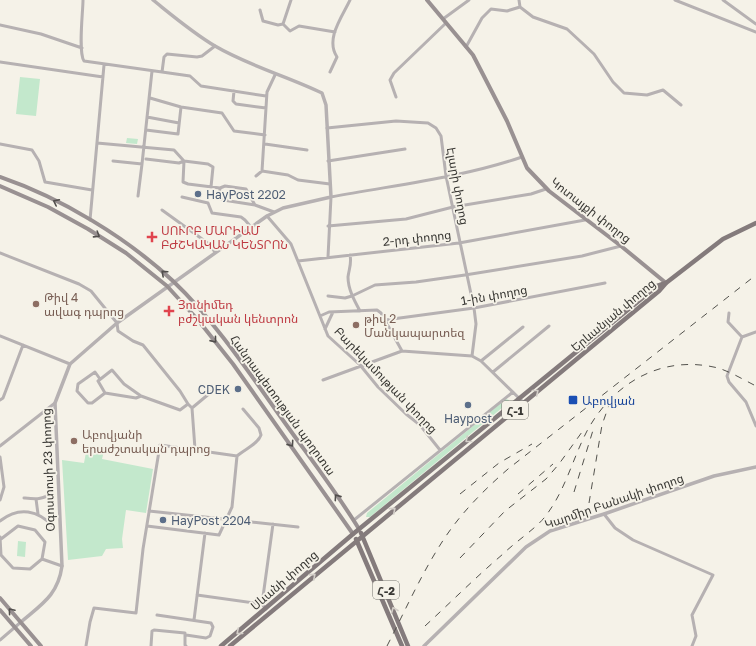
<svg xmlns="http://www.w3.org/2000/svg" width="756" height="646" viewBox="0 0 756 646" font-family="'Golos Text','Noto Sans Armenian',sans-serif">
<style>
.green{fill:#c3e8cc}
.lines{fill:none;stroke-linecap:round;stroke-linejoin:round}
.minor{stroke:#b6b1b2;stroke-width:3}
.tertiary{stroke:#b6b1b2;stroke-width:3.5}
.secondary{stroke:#999192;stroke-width:4}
.primary{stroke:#847b7c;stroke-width:4.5}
.rail{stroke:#53524d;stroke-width:1;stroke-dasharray:7 7;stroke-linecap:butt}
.oneway{stroke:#514e4c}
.oneway2{stroke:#d3cec8}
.service-dot{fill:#5c6f8a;stroke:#f5f2e8;stroke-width:1.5}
.health-dot{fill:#e0444e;stroke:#f5f2e8;stroke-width:1.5}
.education-dot{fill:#8d6e63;stroke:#f5f2e8;stroke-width:1.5}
.transit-dot{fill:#1a4fb4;stroke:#f5f2e8;stroke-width:1.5}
.labels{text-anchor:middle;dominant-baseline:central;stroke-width:3.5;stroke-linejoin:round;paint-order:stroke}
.shield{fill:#f5f2e8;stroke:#71706a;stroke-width:1}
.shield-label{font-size:11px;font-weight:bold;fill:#393834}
.street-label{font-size:12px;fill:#393834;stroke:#f5f2e8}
.service-label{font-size:12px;fill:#4e5e75;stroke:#f5f2e8;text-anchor:start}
.health-label{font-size:12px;fill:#be3a42;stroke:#f5f2e8;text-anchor:start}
.education-label{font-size:12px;fill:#785e54;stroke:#f5f2e8;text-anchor:start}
.transit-label{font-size:12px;fill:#164399;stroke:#f5f2e8;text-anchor:start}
</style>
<rect width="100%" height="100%" fill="#f5f2e8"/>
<path class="green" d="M20 77 40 79 36 116 16 114Z
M127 138 138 139 137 144 126 143Z
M506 399 509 400 508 403 370 517H366L367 513Z
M87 447 104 451 102 459 153 469 146 513 126 510 122 539 123 548 106 549 102 556 68 560 62 460 84 463Z
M18 541 26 542 25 557 17 556Z"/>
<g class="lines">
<path class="minor" d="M83 0C83 12 78 52 84 61L162 72 164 57 167 54 197 57 202 56 215 46
M519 0 520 7
M675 0 756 32
M723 0 756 24
M260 10 263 21 278 25 283 24 290 31 299 26 335 32
M443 19 469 0
M283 24 291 0
M0 25 41 34 82 48
M466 47 482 18 491 9 507 11 520 7 533 17 567 29 594 54 613 82 624 93 647 95 663 90 681 105
M0 62 103 77
M162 72 190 76 201 86 266 96
M330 72 337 57C325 39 342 17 350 0
M234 91 233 101 236 104 266 108
M396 97 390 80 394 73 446 23
M150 98 181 107 222 113 234 131 265 135
M147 117 179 123
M327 128 396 121 428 123 436 128 441 136 446 176 474 308 476 324 472 356
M146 130 178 134 181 107
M97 143 174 150 184 161 183 182 188 184 220 188 219 198 223 200 255 205 274 212
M0 144 32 150 39 161 45 182 92 190
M265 144 307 150
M146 159 179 163 184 161 208 164 213 167 211 187
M113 161 142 164 152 71
M328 161 405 149
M262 171 267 92 275 75
M256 176 262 171 288 175 298 180 330 184
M220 188 225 186 246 189 255 205
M138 196 142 164
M182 197 208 203 212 213 241 217 245 220 251 227
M162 210 209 244 215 252
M267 216 291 244 328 336 360 365 378 387 406 414 420 425 440 450
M90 220 104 65
M328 226 406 219 453 207 531 194 546 189
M0 253 79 284 91 291 117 323 118 331 133 341 143 345 180 391 188 404
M350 255C352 263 349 269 348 277 348 289 354 300 360 311
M328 257 331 197C394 185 461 178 522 157
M298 261 459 243 585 220
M328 296 345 298 352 296 375 285 416 282 465 275 582 256 621 246
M729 313 728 322 742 337
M320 316 329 312 377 310 381 313 402 351
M385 320 474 308 605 283
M325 329 333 312
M756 332 742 337 727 376 729 382 746 402 756 426
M0 336 70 364
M481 361 523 327
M493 372 549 326
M100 379 95 372 78 384 77 391 88 403H92L105 393 98 381 112 370 124 384 141 396 180 410 188 404 192 408 216 388
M323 380 402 351 472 356 481 361 523 402
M105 393 136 398 141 396
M0 400 3 398 23 345
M192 408 195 449
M0 446 55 403
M0 457 4 487 0 500
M24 498C35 499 43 500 51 493
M36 499 38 514
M149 511 298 527
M604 514 615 528 633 540 713 575 692 615 696 636 692 646
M354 520 513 392
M0 521C19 506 38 510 54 527
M147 526 219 535 232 507 237 456
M0 537 1 555 13 568 30 569 42 559 62 566
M1 539 18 526 35 530 45 542 42 559
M197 595 262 604
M266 609 262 604 273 524
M157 615 211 623 213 627 210 636 206 638 186 635
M194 620 205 533
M0 640 21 622
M86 646 90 622 94 608 136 613 143 549 160 445 237 456C245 449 258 444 261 435L259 428 243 409
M151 646 152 631 154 630 185 633V645L186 646"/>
<path class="tertiary" d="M21 622C42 604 58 595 62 566L55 403 70 364 117 323 267 216 283 208 331 197 326 105 322 93C287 76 249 66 215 46 193 33 173 16 153 0
M424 646 526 547 550 531 604 514 714 476 756 467"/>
<path class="secondary" d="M427 0 473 55 507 121 527 168 549 191 621 246 666 283
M0 177C61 198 126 237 173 281 216 322 250 374 285 423 310 458 337 493 359 529
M0 186 48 207 88 229 126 253 167 286 198 320 233 364 353 534
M0 598 41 646
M0 610 31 646"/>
<path class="primary" d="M361 533 408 646
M356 539 402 646
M221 646 353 534 657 286 666 283
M230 646 659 291 666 283 723 239 756 223"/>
<path class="rail" d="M574 492 594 427
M460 494 499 463 532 444
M518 494 553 464
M589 503 602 425 609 405
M460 558 505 511 546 479 559 464 582 432
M425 626C451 602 476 577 503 554 514 543 535 529 544 518 565 492 572 460 587 431 613 383 662 354 718 368 731 372 744 380 756 386
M387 646C406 609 423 570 446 536 463 511 485 489 508 469L756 275"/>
</g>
<defs><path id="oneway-chevron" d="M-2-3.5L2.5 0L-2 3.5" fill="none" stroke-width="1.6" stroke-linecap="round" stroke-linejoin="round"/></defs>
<g class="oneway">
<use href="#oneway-chevron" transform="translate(56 202) rotate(-153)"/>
<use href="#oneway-chevron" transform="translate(97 235) rotate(32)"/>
<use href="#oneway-chevron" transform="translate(164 273) rotate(-138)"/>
<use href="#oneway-chevron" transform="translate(214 340) rotate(51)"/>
<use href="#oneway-chevron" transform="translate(291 444) rotate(55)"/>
<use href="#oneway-chevron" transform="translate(337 497) rotate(-125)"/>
<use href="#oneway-chevron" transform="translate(11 611) rotate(-130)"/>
</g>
<g class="oneway2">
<use href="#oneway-chevron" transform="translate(536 392) rotate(-39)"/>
<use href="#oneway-chevron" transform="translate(468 440) rotate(141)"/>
<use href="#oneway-chevron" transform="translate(393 510) rotate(-40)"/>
<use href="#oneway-chevron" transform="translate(313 576) rotate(-40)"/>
<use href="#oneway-chevron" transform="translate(394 610) rotate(-112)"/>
<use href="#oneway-chevron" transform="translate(239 632) rotate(140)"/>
</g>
<g class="service-dot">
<circle cx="198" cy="194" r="4"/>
<circle cx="238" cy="389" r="4"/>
<circle cx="468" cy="405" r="4"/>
<circle cx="163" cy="520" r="4"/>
</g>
<g class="health-dot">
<path d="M150 231h4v4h4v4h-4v4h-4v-4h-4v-4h4z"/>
<path d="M167 305h4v4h4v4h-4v4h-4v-4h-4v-4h4z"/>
</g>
<g class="education-dot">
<circle cx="36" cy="304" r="4"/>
<circle cx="356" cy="325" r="4"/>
<circle cx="74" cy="441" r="4"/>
</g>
<rect class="transit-dot" x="568" y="395" width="10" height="10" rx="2"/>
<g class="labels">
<g class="shield">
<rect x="502" y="401" width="26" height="18" rx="3"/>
<rect x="373" y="581" width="26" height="18" rx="3"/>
</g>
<g class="shield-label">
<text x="515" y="410">Հ-1</text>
<text x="386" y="590">Հ-2</text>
</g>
<g class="street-label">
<text transform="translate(458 186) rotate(80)">Էլարի փողոց</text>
<text transform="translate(591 210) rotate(38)">Կոտայքի փողոց</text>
<text transform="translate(417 238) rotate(-6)">2-րդ փողոց</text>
<text transform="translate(494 295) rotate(-10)">1-ին փողոց</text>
<text transform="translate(613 315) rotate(-40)">Երևանյան փողոց</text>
<text transform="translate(386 380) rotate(46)">Բարեկամության փողոց</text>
<text transform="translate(283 405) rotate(54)">Հանրապետության պողոտա</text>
<text transform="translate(48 470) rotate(-92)">Օգոստոսի 23 փողոց</text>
<text transform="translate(614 501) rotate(-19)">Կարմիր Բանակի փողոց</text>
<text transform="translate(284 580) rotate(-41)">Սևանի փողոց</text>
</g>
<g class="service-label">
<text x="206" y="194">HayPost 2202</text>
<text x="230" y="389" text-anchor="end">CDEK</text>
<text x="468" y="418" text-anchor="middle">Haypost</text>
<text x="171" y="520">HayPost 2204</text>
</g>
<g class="health-label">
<text x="161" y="230">ՍՈՒՐԲ ՄԱՐԻԱՄ<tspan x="161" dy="14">ԲԺՇԿԱԿԱՆ ԿԵՆՏՐՈՆ</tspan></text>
<text x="178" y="304">Յունիմեդ<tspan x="178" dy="14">բժշկական կենտրոն</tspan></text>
</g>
<g class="education-label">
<text x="44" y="297">Թիվ 4<tspan x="44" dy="14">ավագ դպրոց</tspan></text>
<text x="364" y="318">թիվ 2<tspan x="364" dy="14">Մանկապարտեզ</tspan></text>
<text x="82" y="434">Աբովյանի<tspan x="82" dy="14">երաժշտական դպրոց</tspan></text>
</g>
<g class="transit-label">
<text x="582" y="400">Աբովյան</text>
</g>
</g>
</svg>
